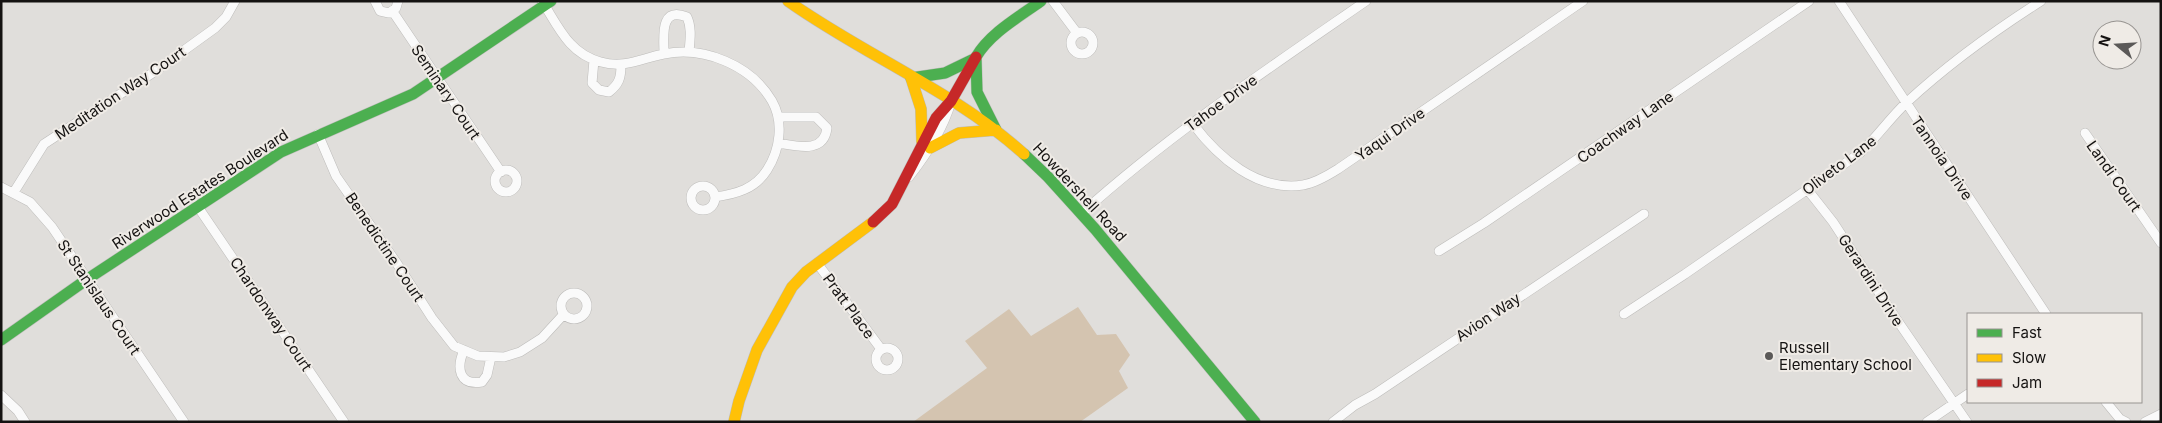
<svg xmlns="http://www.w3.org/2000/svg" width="2162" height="423" viewBox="0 0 2162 423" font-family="Inter,sans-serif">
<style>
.green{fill:#d4c4b0}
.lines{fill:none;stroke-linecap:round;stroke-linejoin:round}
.street-casing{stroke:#bdbcba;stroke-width:10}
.fast-casing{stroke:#bdbcba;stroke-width:12}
.slow-casing{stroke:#bdbcba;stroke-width:12}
.jam-casing{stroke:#bdbcba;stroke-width:12}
.street{stroke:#fafafa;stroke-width:9}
.fast{stroke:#4caf50;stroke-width:11}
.slow{stroke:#ffc107;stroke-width:11}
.jam{stroke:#c62828;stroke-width:11}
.poi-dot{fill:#5b5958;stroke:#efebe6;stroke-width:2}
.labels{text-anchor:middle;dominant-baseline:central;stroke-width:4;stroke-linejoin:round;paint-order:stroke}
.street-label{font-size:15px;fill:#141211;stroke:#efebe6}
.poi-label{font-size:15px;fill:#141211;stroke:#efebe6;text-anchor:start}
</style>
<rect width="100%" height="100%" fill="#e0dedb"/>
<path class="green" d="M1078 307 1097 335 1116 334 1130 355 1119 371 1128 388 1080 422H913L987 368 965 341 1009 309 1031 336Z"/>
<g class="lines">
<g class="street-casing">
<path id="street" d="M375 1 380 11 389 13 396 8 398 1
M542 1C558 26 569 54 601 62 624 69 642 58 664 54 704 46 751 65 772 101 784 122 780 150 767 170 755 189 736 194 715 197
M1053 1 1077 33
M1839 1 2046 314
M393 12 501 172
M1071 43a11 11 0 1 1 22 0a11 11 0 1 1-22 0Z
M664 54C664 37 659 6 687 17 692 28 690 40 689 52
M594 60 592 83 599 90 609 92C619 84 621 78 621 65
M778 117H816L827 128C824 154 797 146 778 143
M1193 124C1218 157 1257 192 1303 185 1315 183 1327 176 1338 169L1583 1
M2085 133 2161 243
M318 134 336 176 396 262 432 318 454 346 478 356 504 357 520 352 542 338 564 314
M495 181a11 11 0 1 1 22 0a11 11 0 1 1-22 0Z
M909 177C927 154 943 130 951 102
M691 198a12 12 0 1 1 24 0a12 12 0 1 1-24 0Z
M1 187 30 202 52 227 184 422
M1807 189 1833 222 1895 317 1967 422
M14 192 44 144 154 72 215 28 226 17 235 1
M198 207 344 422
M1082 213C1170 134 1269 68 1366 1
M1439 251 1484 223 1809 1
M817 263 881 349
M561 306a13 13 0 1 1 26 0a13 13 0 1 1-26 0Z
M1624 314 1685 274 1860 153C1877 137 1890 118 1906 103 1947 65 1994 31 2041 1
M876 359a11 11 0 1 1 22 0a11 11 0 1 1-22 0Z
M464 350C456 368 459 386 482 382L487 375 491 357
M1 395 18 411 25 422
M2106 402 2120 419 2126 422
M1333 422 1355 405 1375 394 1644 214
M1927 422 1968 394
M2145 422 2161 414"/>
</g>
<g class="fast-casing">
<path id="fast" d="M976 57C990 33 1019 17 1041 1
M976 58 977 92 996 130
M911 78 945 73 976 58
M1024 154 1048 177 1095 229 1255 422
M1 340 86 280 281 152 413 94 551 1"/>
</g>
<g class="slow-casing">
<path id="slow" d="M788 1C864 55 954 91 1024 154
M911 78 921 109 922 142
M930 148 959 133 996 130
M734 422 739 401 757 350 792 287 806 272 873 222"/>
</g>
<g class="jam-casing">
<path id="jam" d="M873 222 892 204 936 118 951 101 976 57"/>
</g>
<use href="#street" class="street"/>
<use href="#fast" class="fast"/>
<use href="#slow" class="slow"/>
<use href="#jam" class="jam"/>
</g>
<circle class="poi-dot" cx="1769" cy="356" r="5"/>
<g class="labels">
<g class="street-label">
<text transform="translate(446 92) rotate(56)">Seminary Court</text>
<text transform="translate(120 93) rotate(-34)">Meditation Way Court</text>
<text transform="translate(1221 103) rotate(-36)">Tahoe Drive</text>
<text transform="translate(1625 127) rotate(-35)">Coachway Lane</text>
<text transform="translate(1390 134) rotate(-35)">Yaqui Drive</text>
<text transform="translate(1942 158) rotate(56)">Tannoia Drive</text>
<text transform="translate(1839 165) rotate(-37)">Oliveto Lane</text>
<text transform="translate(2114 176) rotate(55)">Landi Court</text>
<text transform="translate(200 189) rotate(-33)">Riverwood Estates Boulevard</text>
<text transform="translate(1080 192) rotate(47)">Howdershell Road</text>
<text transform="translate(385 247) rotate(56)">Benedictine Court</text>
<text transform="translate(1871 280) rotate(57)">Gerardini Drive</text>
<text transform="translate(99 297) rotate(56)">St Stanislaus Court</text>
<text transform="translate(849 306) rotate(54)">Pratt Place</text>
<text transform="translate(271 314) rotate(56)">Chardonway Court</text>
<text transform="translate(1488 317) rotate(-34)">Avion Way</text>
</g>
<g class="poi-label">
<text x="1779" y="347">Russell<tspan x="1779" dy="17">Elementary School</tspan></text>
</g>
</g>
<rect width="2162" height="423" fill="none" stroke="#141211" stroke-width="5"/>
<rect x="1967" y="313" width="175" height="90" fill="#efebe6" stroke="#979491"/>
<rect x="1977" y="329" width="25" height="8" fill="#4caf50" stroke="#979491"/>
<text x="2012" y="338" font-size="15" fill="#141211">Fast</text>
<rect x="1977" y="354" width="25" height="8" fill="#ffc107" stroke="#979491"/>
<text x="2012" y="363" font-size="15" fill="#141211">Slow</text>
<rect x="1977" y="379" width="25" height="8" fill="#c62828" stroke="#979491"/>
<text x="2012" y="388" font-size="15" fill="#141211">Jam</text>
<g transform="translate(2117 45) rotate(288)"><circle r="24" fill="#efebe6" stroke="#979491"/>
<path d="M0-4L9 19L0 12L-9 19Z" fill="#5b5958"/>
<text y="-8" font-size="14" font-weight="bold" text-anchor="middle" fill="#141211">N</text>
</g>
</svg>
